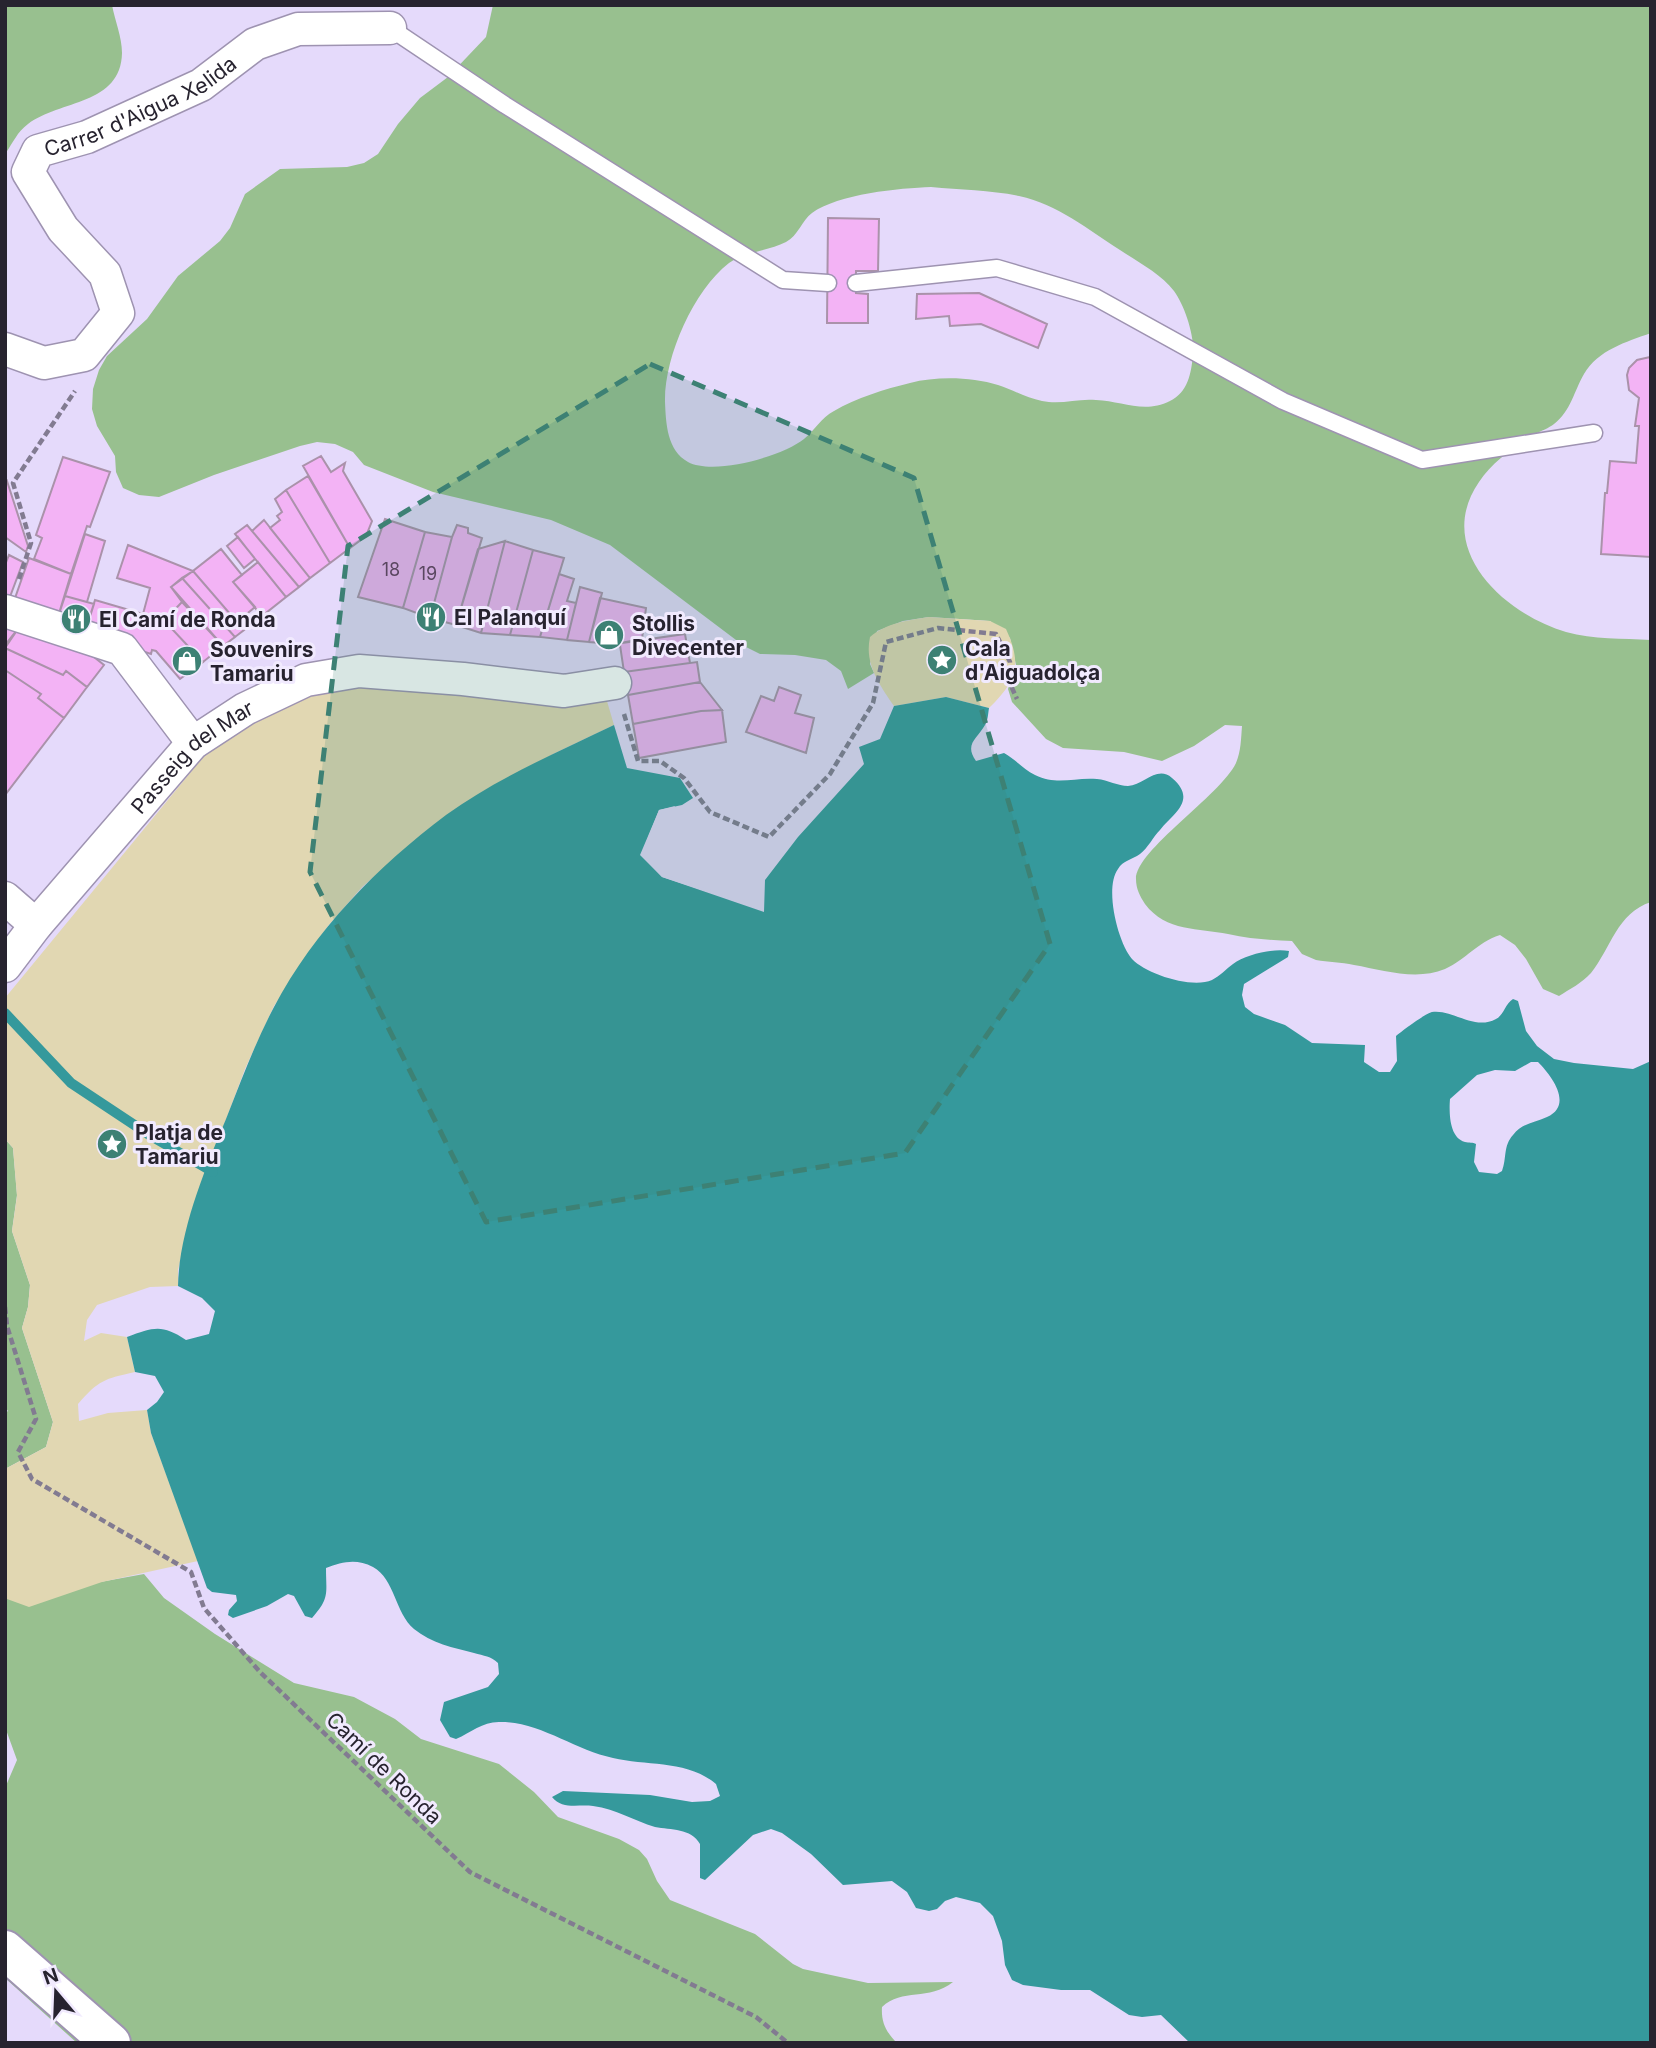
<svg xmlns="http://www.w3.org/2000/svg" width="1656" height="2048" viewBox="0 0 1656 2048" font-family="Inter,sans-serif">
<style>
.green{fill:#98c08f;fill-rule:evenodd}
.sand{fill:#e1d7b2}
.water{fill:#35999c;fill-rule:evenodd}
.pier{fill:#e5dafb}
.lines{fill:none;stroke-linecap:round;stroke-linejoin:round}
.stream{stroke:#35999c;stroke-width:10}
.building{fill:#f3b3f5;stroke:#aa92aa;stroke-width:2}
.lane-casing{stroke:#9e93b1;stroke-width:19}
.street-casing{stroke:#9e93b1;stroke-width:35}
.secondary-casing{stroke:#9e93b1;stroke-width:42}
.path{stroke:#827b91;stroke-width:4.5;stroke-dasharray:7 3.5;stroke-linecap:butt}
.lane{stroke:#fff;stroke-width:16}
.street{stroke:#fff;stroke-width:32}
.secondary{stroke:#fff;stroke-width:38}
.marked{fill:#3d8174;fill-opacity:0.2;stroke:#3d8174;stroke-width:5;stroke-dasharray:14 9;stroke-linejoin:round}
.labels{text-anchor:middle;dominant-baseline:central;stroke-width:6;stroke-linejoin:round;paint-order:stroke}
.number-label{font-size:18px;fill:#5a4760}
.street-label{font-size:21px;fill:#27232f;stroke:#f1eafe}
.poi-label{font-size:21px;font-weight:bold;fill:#27232f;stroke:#f1eafe;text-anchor:start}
</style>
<rect width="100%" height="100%" fill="#e5dafb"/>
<path class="green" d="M5 5H112C115 21 122 37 122 53 121 105 60 100 28 124 17 132 13 143 5 154Z
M493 5H1651V333C1626 342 1598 350 1584 374 1574 391 1571 411 1554 424 1549 428 1541 431 1535 434 1514 447 1493 461 1479 482 1433 549 1504 614 1566 632 1594 640 1622 638 1651 640V902C1617 913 1611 948 1591 973 1582 983 1570 989 1559 996L1543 989 1526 959 1515 945 1500 935C1476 943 1467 959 1445 969 1416 981 1383 970 1354 965 1341 962 1328 962 1316 960L1302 954 1292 941C1270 940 1250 939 1228 934 1199 928 1166 932 1145 904 1140 896 1136 889 1136 879 1136 850 1220 796 1236 763 1241 751 1241 739 1242 726L1225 725 1194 746 1162 761 1124 752 1063 748 1046 739 1012 702 1008 689 1016 665 1010 638 990 621 929 617 903 621 877 631 870 664 874 673 848 689 841 671 826 660 795 655 760 654 744 646 610 545 551 520 433 492 364 465 353 452 335 444 317 442 300 446 214 475 159 497 139 495 123 488 116 472 115 456 97 426 92 409 93 389 99 370 107 356 147 319 178 276 220 241 230 228 245 194 280 169 347 167 364 163 378 154 398 124 420 98 448 77 486 37ZM931 187C960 190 991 190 1019 196 1059 205 1087 229 1120 250 1138 262 1161 274 1174 291 1185 306 1195 337 1193 355 1191 374 1188 392 1170 401 1144 414 1122 401 1096 400 1078 398 1062 405 1042 401 1027 398 1013 390 998 385 972 377 937 376 910 383 885 389 856 398 834 411 821 418 815 430 804 439 783 456 714 476 688 462 667 450 666 424 665 402 664 358 693 291 729 263 744 252 768 251 786 242 798 236 802 220 812 213 838 194 900 188 931 187Z
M5 1139 13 1148 17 1195 12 1231 30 1285 28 1307 22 1328 53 1422 46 1447 5 1469V1413L8 1411 5 1407Z
M144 1574 164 1598 215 1634 294 1683 354 1697 395 1719 421 1739 499 1764 534 1792 558 1817 619 1839 639 1850 647 1859 657 1881 670 1900 755 1934 793 1964 803 1969 868 1983 953 1982C929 2001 902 1988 882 2007 881 2022 886 2032 897 2043H77L5 1978V1788L17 1760 5 1727V1597L7 1599Z"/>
<path class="sand" d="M929 617 990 621 1006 629C1023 666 1016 681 989 708L946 697 894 706C880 685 864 664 870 637 886 623 909 620 929 617Z
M379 681 604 691 614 725 553 754 399 855 362 887 328 926 274 1006 245 1069 194 1205 178 1270V1286L150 1287 97 1305 87 1320 84 1341 101 1333 127 1337 135 1372C104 1379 99 1380 78 1404L79 1421 108 1413 147 1410 151 1433 198 1561 102 1582 29 1607 7 1599 5 1597V1469L46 1447 53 1422 22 1328 28 1307 30 1285 12 1231 17 1196 13 1148 5 1139V998L204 756C242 728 279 704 325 691 342 685 361 684 379 681Z"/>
<path class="water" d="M946 697 989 708C988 714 988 720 985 725 977 739 964 744 976 761L1004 753C1015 759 1023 769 1035 775 1058 786 1074 777 1097 779 1108 780 1118 786 1128 786 1144 785 1157 765 1172 778 1198 800 1173 814 1160 830 1153 837 1148 848 1140 854 1132 860 1123 860 1118 869 1104 888 1118 943 1132 959 1146 974 1192 989 1212 980 1220 976 1226 969 1233 964 1246 954 1274 948 1289 951L1288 957 1244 984 1242 995 1245 1007 1254 1014 1285 1025 1312 1043 1365 1045 1364 1062 1379 1072H1390L1397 1061 1396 1036C1402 1031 1426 1013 1432 1012 1453 1009 1474 1031 1496 1019 1504 1015 1505 1004 1513 999L1518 1001 1526 1031 1537 1046 1554 1059 1574 1063 1633 1069 1651 1061V2043H1190L1161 2015 1142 2017 1129 2015 1090 1990H1061L1023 1985 1012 1980 1005 1965 1002 1941 993 1916 980 1903 956 1897 945 1901 937 1909 929 1911 916 1908 907 1892 892 1881 843 1885 811 1854 782 1833 771 1829 753 1835 705 1880 700 1878V1844C691 1828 671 1830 655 1827 634 1821 617 1809 593 1806 578 1804 562 1810 552 1797L563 1791 650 1795 692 1802 710 1801 720 1796 716 1784C688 1760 647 1766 613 1758 575 1750 540 1722 501 1722 483 1721 472 1732 456 1739L450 1737 440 1720 444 1702 488 1687 499 1674 498 1663C491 1656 484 1656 474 1653 454 1648 431 1643 414 1629 395 1613 395 1579 373 1567 356 1558 342 1562 326 1568 326 1594 330 1598 312 1618L305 1616 294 1596 288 1594 267 1606 233 1618 228 1615 229 1610 237 1601 236 1595 212 1592 207 1588 151 1433 147 1410 157 1402 164 1392 155 1376 135 1372 127 1337C154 1327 162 1324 186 1340L209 1334 215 1311 202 1298 178 1286C179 1231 205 1169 226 1119 241 1081 255 1043 274 1007 314 931 378 866 446 815 497 778 558 752 614 725L627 768 680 778 693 798 682 805 659 810 641 855 662 877 764 912 765 880 798 837 864 764 859 747 880 739 894 706ZM1531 1062H1538C1551 1075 1574 1105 1547 1117 1534 1123 1522 1123 1513 1135 1503 1146 1507 1158 1502 1171L1497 1174 1479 1172 1474 1162 1476 1144C1473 1142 1469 1143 1465 1142 1449 1138 1449 1112 1450 1099L1477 1075 1495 1070 1515 1071Z"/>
<path class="pier" d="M675 806 673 810 662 813 644 854 664 874 711 890V893L662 877 640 855 659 810Z"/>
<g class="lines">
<path class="stream" d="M5 1013 71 1083 151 1136 213 1172"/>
</g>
<path class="building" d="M828 218 879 219 878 271H856V293L868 294V323H827Z
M979 293 1047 324 1038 348 981 324 950 326 949 316 916 319 917 294Z
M1650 357 1651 557 1601 554 1605 493H1607L1610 461 1636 463 1639 426H1635L1639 398 1629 390 1627 375 1629 368 1637 360Z
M321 456 331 472 345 463 343 471 372 521 366 536 350 548 303 466Z
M63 457 110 472 90 527 87 526 71 574 34 559 42 538 36 535Z
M308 476 350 548 330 563 286 490Z
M7 481 28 546 26 552 5 537V484Z
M286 490 330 563 310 578 270 528 280 520 277 516 282 512 275 499Z
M385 519 425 532 403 608 358 597Z
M264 520 310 578 299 587 252 531Z
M247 525 299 587 286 597 235 534Z
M457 525 468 528V533L482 538 456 625 430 618 452 537Z
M425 532 452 537 430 618 403 608Z
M85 534 105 541 87 602 65 596Z
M238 537 255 559 244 568 227 546Z
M505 541 533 550 510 635 481 633Z
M505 541 481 633 456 625 478 549Z
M128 545 193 571 171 587 182 602 163 622 173 630 203 662 180 679 156 651 152 650 151 654 139 650 140 646 86 629 95 600 143 614 150 588 117 578Z
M221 549 242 575 233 582 255 607 237 622 193 571Z
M533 550 564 558 540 637 510 635Z
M9 555 23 562 8 602 5 601V565Z
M29 558 71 574 57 620 13 604Z
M258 562 286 597 262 616 233 582Z
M193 571 244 630 235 637 182 578Z
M559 574 574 579 567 601 576 603 567 640 540 637Z
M182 578 235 637 223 646 171 587Z
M580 587 602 593 589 642 567 640Z
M65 596 94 604 86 629 57 620Z
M600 598 646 608 642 639 615 644 589 642Z
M182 602 223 646 203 662 173 630 163 622Z
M5 620 20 626 5 645Z
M20 626 80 646 104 665 87 687 66 671 63 675 5 648Z
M685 634 690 663 624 672 620 645 615 644Z
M5 648 63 675 66 671 87 687 64 718 38 698 41 694 5 670Z
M697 662 700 682 628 695 624 672Z
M5 670 41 694 38 698 64 718 5 795Z
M700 682 722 710 701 711 633 724 628 695Z
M779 687 801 695 795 713 814 718 806 753 746 732 761 696 774 701Z
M722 710 726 742 639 758 633 724 701 711Z"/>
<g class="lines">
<g class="lane-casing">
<path id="lane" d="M390 28 505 105 783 280 828 283
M856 283 997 268 1095 297 1283 401 1422 460 1594 433"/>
</g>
<g class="street-casing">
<g id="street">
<path id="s1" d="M5 349 44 363 84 355 118 313 105 274 63 229 28 172 38 151 87 137 201 85 255 44 298 29 390 28"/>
<path d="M5 611 122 649 193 743"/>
<path d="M5 898 36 925"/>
<path id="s2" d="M5 966 36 925 193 743 245 709 306 680 359 671 463 679 564 691 615 683"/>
</g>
</g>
<g class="secondary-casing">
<path id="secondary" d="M5 1950 111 2043"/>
</g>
<path class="path" d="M19 579 31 543 13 483 75 391
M624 714 638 761H660L684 778 710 812 769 837 830 774 873 703 886 642 938 628 996 634 1010 662 1012 688 1017 699
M5 1307 7 1326 36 1419 18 1452 32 1479 191 1572 204 1608 260 1672 470 1872 756 2017 788 2043"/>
<use href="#lane" class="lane"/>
<use href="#street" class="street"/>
<use href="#secondary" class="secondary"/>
</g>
<path class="marked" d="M650 364 914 478 1050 944 905 1153 486 1222 310 872 348 546Z"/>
<defs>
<g id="restaurant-disc" transform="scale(1.575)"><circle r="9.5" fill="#3d8174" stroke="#f1eafe"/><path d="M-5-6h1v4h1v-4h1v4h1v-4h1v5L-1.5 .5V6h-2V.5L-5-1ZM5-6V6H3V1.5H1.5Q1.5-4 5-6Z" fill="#fff"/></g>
<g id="shop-disc" transform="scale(1.575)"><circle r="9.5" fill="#3d8174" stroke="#f1eafe"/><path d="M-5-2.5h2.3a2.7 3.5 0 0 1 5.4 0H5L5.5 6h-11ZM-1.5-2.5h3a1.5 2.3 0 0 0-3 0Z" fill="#fff"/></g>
<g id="sight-disc" transform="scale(1.575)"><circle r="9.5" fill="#3d8174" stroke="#f1eafe"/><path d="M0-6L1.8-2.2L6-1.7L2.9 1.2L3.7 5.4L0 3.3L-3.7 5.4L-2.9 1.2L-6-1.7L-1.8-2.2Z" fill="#fff"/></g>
</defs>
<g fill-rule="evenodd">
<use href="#restaurant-disc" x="431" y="617"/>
<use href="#restaurant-disc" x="76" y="619"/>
<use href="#shop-disc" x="609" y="635"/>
<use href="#sight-disc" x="942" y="660"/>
<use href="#shop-disc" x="187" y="661"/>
<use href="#sight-disc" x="112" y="1144"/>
</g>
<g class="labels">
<g class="number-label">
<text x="391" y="569">18</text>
<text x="428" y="573">19</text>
</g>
<g class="street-label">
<text stroke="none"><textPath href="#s1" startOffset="441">Carrer d'Aigua Xelida</textPath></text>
<text stroke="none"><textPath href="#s2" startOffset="282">Passeig del Mar</textPath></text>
<text transform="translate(384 1768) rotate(44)">Camí de Ronda</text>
</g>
<g class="poi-label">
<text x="454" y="617">El Palanquí</text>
<text x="99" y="619">El Camí de Ronda</text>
<text x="632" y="623">Stollis<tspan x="632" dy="24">Divecenter</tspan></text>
<text x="965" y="648">Cala<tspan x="965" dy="24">d'Aiguadolça</tspan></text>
<text x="210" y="649">Souvenirs<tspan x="210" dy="24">Tamariu</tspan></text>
<text x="135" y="1132">Platja de<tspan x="135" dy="24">Tamariu</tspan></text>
</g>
</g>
<rect width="1656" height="2048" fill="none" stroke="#27232f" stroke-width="14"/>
<g transform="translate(56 1992) rotate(341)" stroke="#f1eafe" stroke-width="5" paint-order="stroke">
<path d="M0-5L12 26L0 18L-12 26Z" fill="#27232f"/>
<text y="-10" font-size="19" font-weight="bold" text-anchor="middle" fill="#27232f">N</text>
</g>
</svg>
